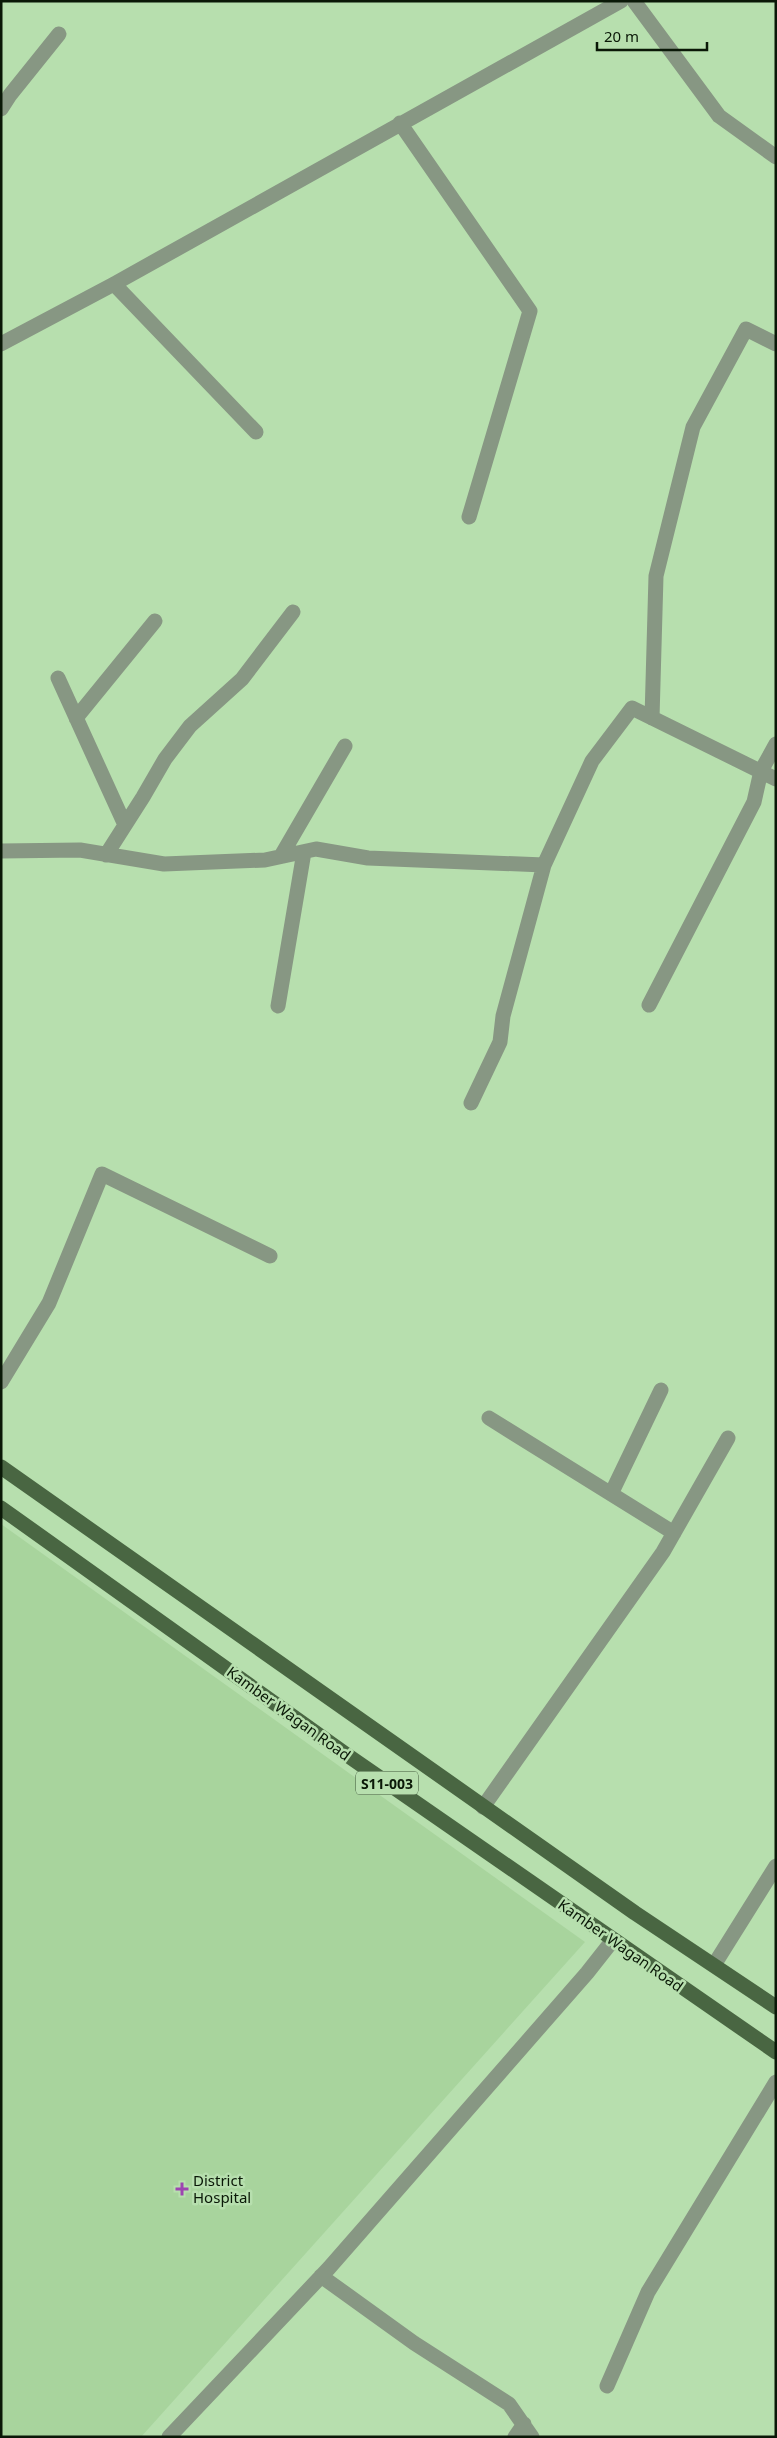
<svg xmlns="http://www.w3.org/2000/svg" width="777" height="2438" viewBox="0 0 777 2438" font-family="'Noto Sans',sans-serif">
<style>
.built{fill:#a8d49d}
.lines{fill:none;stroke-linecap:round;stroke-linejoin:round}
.street{stroke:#879783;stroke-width:15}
.primary{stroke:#496642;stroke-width:15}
.poi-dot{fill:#9d45b1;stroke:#b7dfae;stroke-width:2}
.labels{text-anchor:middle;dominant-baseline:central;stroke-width:5;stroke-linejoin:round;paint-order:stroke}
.shield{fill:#b7dfae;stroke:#3e5439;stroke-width:1}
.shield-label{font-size:14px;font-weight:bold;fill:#0a1807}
.street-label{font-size:15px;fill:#0a1807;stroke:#b7dfae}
.poi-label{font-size:15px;fill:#0a1807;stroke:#b7dfae;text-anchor:start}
</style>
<rect width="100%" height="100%" fill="#b7dfae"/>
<path class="built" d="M1 1524 585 1942 141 2437H1Z"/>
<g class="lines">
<path class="street" d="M634 1 719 116 776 157
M1 109 10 95 59 34
M400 123 530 311 469 517
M114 284 256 432
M1 344 114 284 621 1
M58 678 125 825
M76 718 155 621
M652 718 656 576 693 427 746 329 776 344
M1 851 80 850 164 864 265 860 316 849 368 858 544 865
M106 855 143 797 165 759 190 726 242 679 293 612
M281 856 345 746
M649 1005 754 802 761 771 776 744
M278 1006 304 852
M471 1103 500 1042 503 1016 544 865 592 761 632 708 776 779
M1 1382 49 1303 102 1174 270 1256
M489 1418 674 1533
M611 1494 661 1390
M483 1807 663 1552 728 1438
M714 1965 776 1866
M321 2276 414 2343 509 2404 532 2437
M607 2386 648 2292 776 2082
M169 2437 329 2268 587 1973 613 1940
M515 2437 524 2424"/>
<path class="primary" d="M1 1467 635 1913 776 2007
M1 1508 347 1755 776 2052"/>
</g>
<path class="poi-dot" d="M179.5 2181.5h5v5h5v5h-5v5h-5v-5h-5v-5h5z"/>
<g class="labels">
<rect class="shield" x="356" y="1771.5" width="62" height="23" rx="4"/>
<g class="shield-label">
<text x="387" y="1783">S11-003</text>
</g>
<g class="street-label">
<text transform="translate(289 1713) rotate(36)">Kamber Wagan Road</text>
<text transform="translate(621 1945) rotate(35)">Kamber Wagan Road</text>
</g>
<g class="poi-label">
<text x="193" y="2180">District<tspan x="193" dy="17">Hospital</tspan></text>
</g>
</g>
<rect width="777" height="2438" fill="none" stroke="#0a1807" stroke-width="5"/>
<path d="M597 42v8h110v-8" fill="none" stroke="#0a1807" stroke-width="2.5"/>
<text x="604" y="42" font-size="15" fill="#0a1807" stroke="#b7dfae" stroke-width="4" paint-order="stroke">20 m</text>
</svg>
